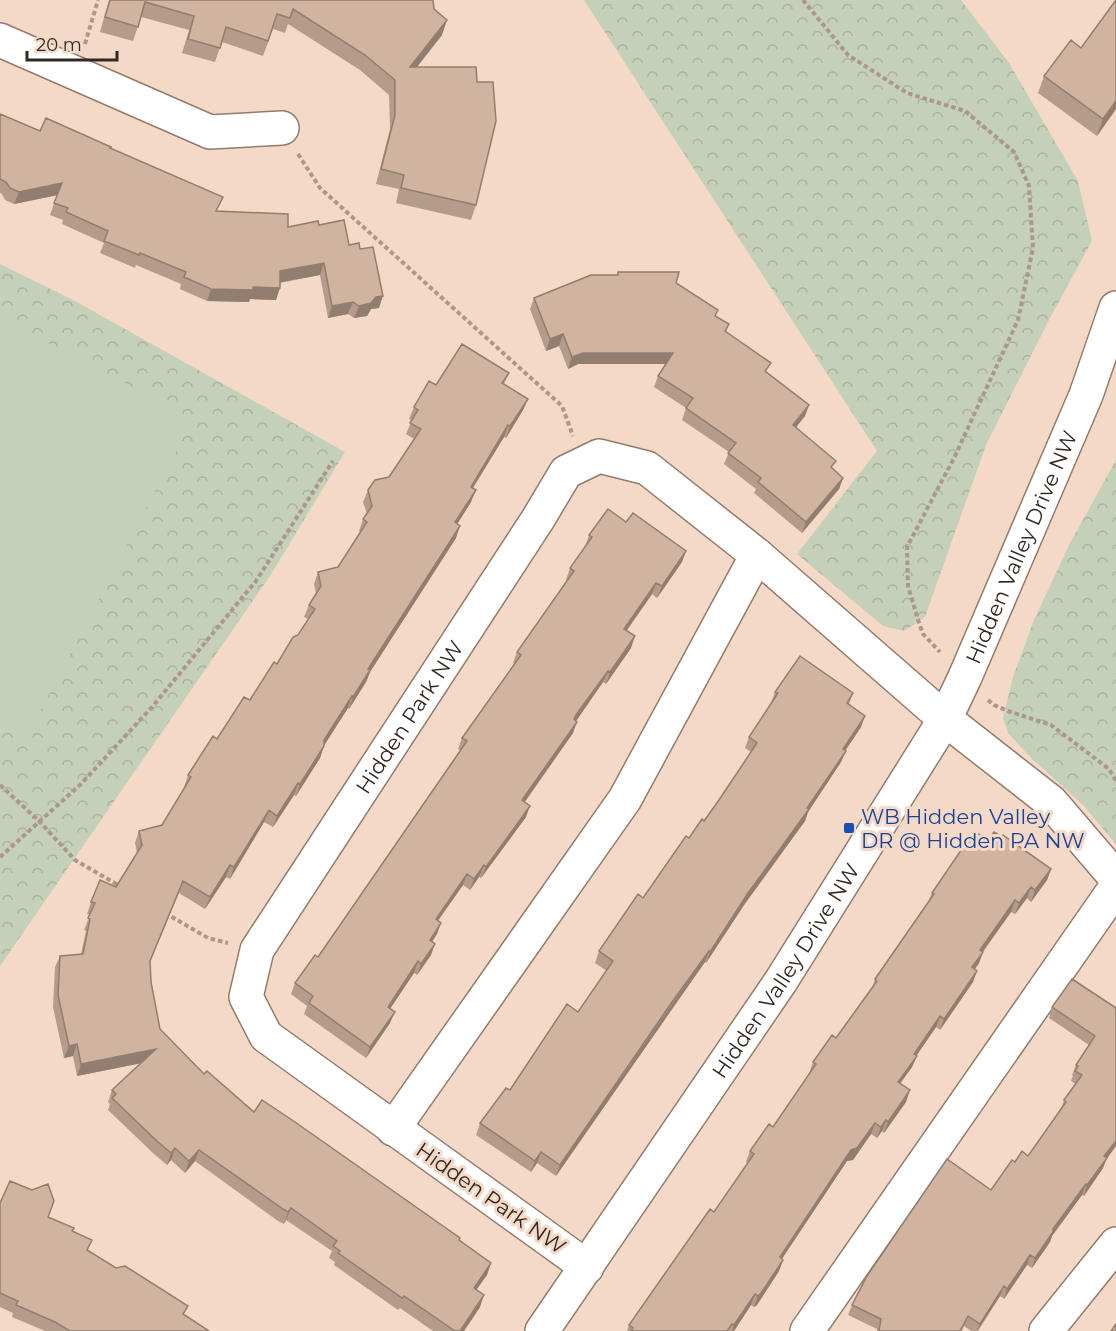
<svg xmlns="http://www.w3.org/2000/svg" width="1116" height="1331" viewBox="0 0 1116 1331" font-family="Montserrat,sans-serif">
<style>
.park{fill:url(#park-crowns)}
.pitch{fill:#c4d0b9}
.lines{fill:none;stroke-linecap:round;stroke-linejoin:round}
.minor-casing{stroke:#947b6b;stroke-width:36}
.path{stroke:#ad9789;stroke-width:4;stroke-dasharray:4.5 3;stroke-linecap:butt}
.minor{stroke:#fff;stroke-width:33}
.wall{fill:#b49b8a}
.shaded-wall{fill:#927e70}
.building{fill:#d1b4a0;stroke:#927e70;stroke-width:1.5}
.transit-dot{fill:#1a4fb4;stroke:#f5d9c7;stroke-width:2}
.labels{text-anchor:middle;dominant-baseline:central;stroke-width:6;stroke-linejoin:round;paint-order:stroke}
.street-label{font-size:21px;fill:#322821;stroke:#f5d9c7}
.transit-label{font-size:21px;fill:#164399;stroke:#f5d9c7;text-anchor:start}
</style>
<defs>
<pattern id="park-crowns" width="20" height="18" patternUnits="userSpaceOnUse" patternTransform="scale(1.5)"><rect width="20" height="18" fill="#c4d0b9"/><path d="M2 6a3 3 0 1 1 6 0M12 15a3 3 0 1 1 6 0" fill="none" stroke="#a9b39f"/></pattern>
</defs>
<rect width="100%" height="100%" fill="#f5d9c7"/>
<path class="park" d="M584 0H961L1009 63 1078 181 1092 241 1050 318 986 445 925 617 904 631 883 626 797 554 877 451Z
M0 264 75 301 345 452 270 576 0 966Z
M1116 460V844L1083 805 1031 758 1008 733 1003 718 1013 677 1034 620 1069 545Z"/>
<path class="pitch" d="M0 318 193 419 25 740 0 726Z"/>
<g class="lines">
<g class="minor-casing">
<g id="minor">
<path d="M0 40 210 132 282 128"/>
<path d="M393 1129 625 799 757 555"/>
<path id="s1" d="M587 1267 266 1036 246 997 257 950 538 519 566 472 599 456 647 468 757 555 945 719 1051 802 1116 878"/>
<path id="s2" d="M542 1331 781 981 945 719 965 677 1086 395 1116 308"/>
<path d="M807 1331 1116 887"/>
<path d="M1046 1331 1116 1244"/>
</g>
</g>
<path class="path" d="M803 0 848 55 907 93 965 111 1014 152 1029 186 1033 248 1018 320 954 458 907 547 908 586 919 623 923 634 940 652
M85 44 98 0
M298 154 320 188 562 406 573 436
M988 700 994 705 1008 711 1051 725 1109 769 1116 781
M0 785 37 819 75 860 120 886
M0 857 80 785 152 707 256 581 333 461
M165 913 208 938 228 943"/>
<use href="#minor" class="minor"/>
</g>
<path class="wall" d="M109 0H433L434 9 442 35 417 67 476 205 471 220 396 203 399 189 376 184 390 129 389 95 360 70 288 24 285 33 273 29 263 56 222 42 215 62 182 53 189 30 141 17 133 41 100 32Z
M1116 0V109L1097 136 1038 93 1044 76 1081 48Z
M0 114 40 131 110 148 217 211 288 227 319 225 349 245 360 249 379 308 371 309 367 316 354 318 348 314 328 318 320 275 280 283 276 300 250 299 249 302 207 301 180 289 181 284 136 265 135 268 100 253 104 243 62 224 63 220 50 215 57 195 14 204 5 200 2 194 0 193Z
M618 272 676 283 716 317 729 324 726 332 767 372 805 416 796 427 833 469 843 478 839 489 802 533 754 493 756 489 724 464 729 452 682 420 686 408 654 387 658 376 665 364H578L568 369 559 346 546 351 530 309 534 298 617 275Z
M509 373 504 384 528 399 523 410 506 438 504 437 473 488 471 502 457 524 456 538 370 672 366 682 349 709 348 708 324 745 320 758 296 796 294 795 273 827 264 822 230 879 226 877 205 909 179 893 150 962 151 982 160 1029 204 1074 254 1112 459 1241 491 1263 487 1275 476 1290 480 1307 464 1331H433L400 1308 398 1310 334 1265 335 1262 329 1258 332 1251 286 1220 284 1224 278 1221 195 1161 185 1173 171 1160 167 1165 154 1154 108 1110 110 1104 108 1102 112 1090 141 1063 77 1076 73 1056 64 1058 53 1007 55 967 60 956 81 954 86 931 84 930 90 915 87 914 91 902 116 887 137 853 135 843 139 831 162 825 185 788 184 787 188 775 217 739 250 700 298 635 308 619 304 617 309 605 316 594 314 584 318 572 338 567 360 532 359 531 363 519 367 514 363 502 368 490 389 477 414 439 406 434 412 420 409 419 414 407 436 385Z
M589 535 682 562 657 598 652 594 627 630 631 648 606 684 603 682 576 721 573 733 525 802 526 817 481 878 479 877 470 890 463 885 438 921 437 934 432 941 431 955 417 975 414 973 390 1008V1023L366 1058 304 1014 307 1006 291 994 295 983 318 957 460 750 458 749 462 738 514 664 513 663 517 652 567 580H566L570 568 585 547Z
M775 692 853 693 849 704 861 727 845 751 841 762 808 812 805 821 744 905 706 963 705 962 668 1014 556 1176 537 1163 531 1172 476 1135 480 1123 578 1012 607 971 595 963 599 951 643 898 689 838 704 821 751 752 745 748 749 737 771 703Z
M988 840 1051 869 1047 880 1031 902 1027 898 1015 914 1011 912 983 952 979 963 975 969 973 982 940 1030 936 1027 916 1056 912 1067 900 1084 906 1102 884 1133 882 1131 877 1138 871 1134 853 1160 847 1161 782 1259 783 1260 779 1271 757 1305 754 1307 751 1305 734 1331H627L629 1325 714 1212 748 1163 746 1162 750 1151 773 1127 809 1074 813 1062 836 1038 872 988 875 979 928 902 932 893Z
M1052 1007 1116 1008 1106 1160 1103 1168 1084 1196 1082 1195 1052 1236 1050 1242 1032 1268 1027 1265 1004 1299 1000 1296 978 1331H971L964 1326 962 1331H877V1329L848 1315 852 1305 991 1190 1015 1162 1028 1156 1061 1109 1064 1100 1076 1084 1071 1081 1073 1076 1072 1075 1076 1065 1089 1045 1049 1018Z
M0 1203 48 1217 74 1228 72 1232 88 1250 209 1331H45L12 1317 13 1313 0 1307Z"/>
<path class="shaded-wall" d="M447 20 442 35 405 82 410 67Z
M1116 101V109L1097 136 1103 119Z
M62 183 58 195 14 204 19 192Z
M324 263 320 275 276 283 280 271Z
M253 287 280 288 276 300 250 299 249 302 207 301 211 289Z
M383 296 379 308 371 309 367 316 354 318 359 306 376 297Z
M353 302 348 314 328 318 332 306Z
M563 334 559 346 546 351 550 339Z
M583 353H673L668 364H578L568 369 572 357Z
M528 399 523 410 506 438 510 426Z
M809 405 805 416 789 436 793 425Z
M508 425 504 437 466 499 471 487Z
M843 478 839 489 802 533 806 522Z
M476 490 471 502 451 534 455 522Z
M460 526 456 538 370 672 366 682 349 709 353 697 368 669Z
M686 551 682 562 657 598 662 586Z
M656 583 652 594 620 640 624 629Z
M635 636 631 648 606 684 610 672Z
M608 671 603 682 572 727 576 715Z
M352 696 348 708 320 752 324 740Z
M865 716 861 727 839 760 843 749Z
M577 722 573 733 518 811 522 800Z
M324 746 320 758 296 796 300 784Z
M846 751 841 762 808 812 805 821 744 905 706 963 710 952 748 893Z
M298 783 294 795 273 827 277 816Z
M530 806 526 817 481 878 486 867Z
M269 810 264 822 230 879 234 867Z
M230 865 226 877 205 909 210 897Z
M484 865 479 877 470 890 474 879Z
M1051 869 1047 880 1031 902 1035 890Z
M467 874 463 885 431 930 436 919Z
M1031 887 1027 898 1015 914 1019 903Z
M1015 900 1011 912 976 961 980 950Z
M441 923 437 934 426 951 430 940Z
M435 944 431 955 417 975 421 964Z
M709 951 705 962 556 1176 560 1165Z
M983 952 979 963 968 979 972 967Z
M418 961 414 973 384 1018 388 1007Z
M977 971 973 982 940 1030 944 1019Z
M395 1012 390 1023 366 1058 370 1047Z
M940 1016 936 1027 910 1065 914 1054Z
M77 1044 73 1056 64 1058 69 1046Z
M156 1049 152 1061 77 1076 81 1064Z
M917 1056 912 1067 893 1093 898 1082Z
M910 1090 906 1102 884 1133 888 1122Z
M886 1120 882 1131 877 1138 881 1127Z
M875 1123 871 1134 853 1160 847 1161 775 1269 780 1257 851 1150Z
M1116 1141V1146L1106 1160 1103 1168 1084 1196 1087 1185 1104 1156Z
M175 1148 171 1160 167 1165 171 1153Z
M199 1150 195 1161 185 1173 189 1161Z
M541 1152 537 1163 531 1172 535 1161Z
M1086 1184 1082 1195 1052 1236 1050 1242 1032 1268 1035 1258 1053 1229Z
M291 1208 286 1220 284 1224 288 1212Z
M1030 1255 1027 1265 1004 1299 1007 1289Z
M783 1260 779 1271 757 1305 754 1307 758 1296Z
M491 1263 487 1275 469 1300 474 1288Z
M1004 1286 1000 1296 977 1331 980 1324Z
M755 1294 751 1305 734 1331H732L734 1325Z
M484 1295 480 1307 464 1331H460Z"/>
<path class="building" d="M110 0H433L434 9 447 20 410 67H476L477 82H493L496 121 476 205 401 188 404 175 381 169 395 115V80L365 55 293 9 290 18 277 14 268 41 226 27 220 48 188 39 194 16 145 2 138 27 105 17Z
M1116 0V101L1103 119 1044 76 1071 40 1081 48Z
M0 114 40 131 46 118 111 147 110 148 223 197 216 211 288 214V227L318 221 319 225 344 220 349 245 359 243 360 249 373 247 383 296 376 297 371 303 359 306 353 302 332 306 324 263 280 271V288L253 287V290L211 289 184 277 186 272 140 253 139 255 104 241 108 231 66 212 68 208 54 203 62 183 19 192 10 188 6 182 0 179Z
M618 272H679L676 283 718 310 715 316 729 324 725 331 771 363 765 371 809 405 793 425 836 461 831 467 843 478 806 522 758 482 761 478 728 453 736 443 686 408 693 398 658 376 673 353H583L572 357 563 334 550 339 534 298 591 275H618Z
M462 344 509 373 502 383 528 399 510 426 508 425 471 487 476 490 455 522 460 526 368 669 370 670 353 697 352 696 324 740V746L300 784 298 783 277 816 269 810 234 867 230 865 210 897 183 881 150 961 151 982 160 1029 204 1074 207 1071 254 1112 262 1100 295 1122 460 1238 459 1240 491 1263 474 1288 484 1295 460 1331H455L404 1296 402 1298 338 1253 340 1251 333 1246 337 1241 291 1208 288 1212 283 1209 199 1150 189 1161 175 1148 171 1153 158 1142 112 1098 116 1094 112 1090 156 1049 81 1064 77 1044 69 1046 58 995 60 956 83 954 90 919 88 918 95 903 91 902 100 880 116 887 142 845 139 831 162 825 191 777 188 775 213 736 217 739 244 697 250 700 274 662 277 664 293 637 298 635 315 609 309 605 321 586 318 572 338 567 367 522 363 519 372 506 368 490 375 480 389 477 421 429 410 423 418 410 414 407 429 381 436 385Z
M608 509 626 522 633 513 686 551 662 586 656 583 624 629 635 636 610 672 608 671 576 715 574 719 577 722 522 800 530 806 486 867 484 865 474 879 467 874 436 919 441 923 430 940 435 944 421 964 418 961 388 1007 395 1012 370 1047 309 1003 313 996 295 983 315 955 318 957 467 741 462 738 521 655 517 652 574 571 570 568 592 537 589 535Z
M800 656 853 693 847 703 865 716 843 749 846 751 807 808 809 809 748 893 710 952 709 951 672 1002 560 1165 541 1152 535 1161 480 1123 506 1088 510 1090 567 1004 578 1012 613 961 599 951 638 894 643 898 686 836 689 838 702 819 704 821 719 800 757 743 749 737 778 693 775 692Z
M974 831 988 840 994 832 1002 837 1003 835 1051 869 1035 890 1031 887 1019 903 1015 900 980 950 983 952 972 967 977 971 944 1019 940 1016 914 1054 917 1056 898 1082 910 1090 888 1122 886 1120 881 1127 875 1123 857 1148 851 1150 780 1257 783 1260 761 1293 758 1296 755 1294 734 1325 732 1324 727 1331H631L633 1328 629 1325 710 1209 714 1212 754 1154 750 1151 769 1124 773 1127 816 1064 813 1062 832 1035 836 1038 877 981 875 979 934 894 932 893Z
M1072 979 1116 1008V1141L1104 1156 1107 1158 1087 1185 1086 1184 1053 1229V1232L1035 1258 1030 1255 1007 1289 1004 1286 980 1324 968 1316 960 1331H879L881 1319 852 1305 867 1276 947 1159 991 1190 1012 1160 1015 1162 1022 1151 1028 1156 1066 1102 1064 1100 1082 1075 1075 1071 1078 1066 1076 1065 1095 1036 1052 1007Z
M10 1181 32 1190 48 1184 54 1201 48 1217 74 1228 72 1231 92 1240 87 1250 116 1268 125 1266 188 1306 183 1314 209 1331H70L55 1322 16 1305 18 1301 0 1293V1203Z
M1116 1324V1331H1111Z"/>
<rect class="transit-dot" x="843" y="822" width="12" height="12" rx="3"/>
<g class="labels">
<g class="street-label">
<text stroke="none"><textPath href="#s2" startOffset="921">Hidden Valley Drive NW</textPath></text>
<text stroke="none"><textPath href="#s1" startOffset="766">Hidden Park NW</textPath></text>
<text stroke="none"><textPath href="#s2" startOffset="435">Hidden Valley Drive NW</textPath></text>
<text transform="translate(491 1198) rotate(35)">Hidden Park NW</text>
</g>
<g class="transit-label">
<text x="861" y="816">WB Hidden Valley<tspan x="861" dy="24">DR @ Hidden PA NW</tspan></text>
</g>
</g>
<path d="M27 51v9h90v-9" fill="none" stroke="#322821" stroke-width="3"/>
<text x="36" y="51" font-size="18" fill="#322821" stroke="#f5d9c7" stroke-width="4.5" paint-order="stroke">20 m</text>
</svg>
